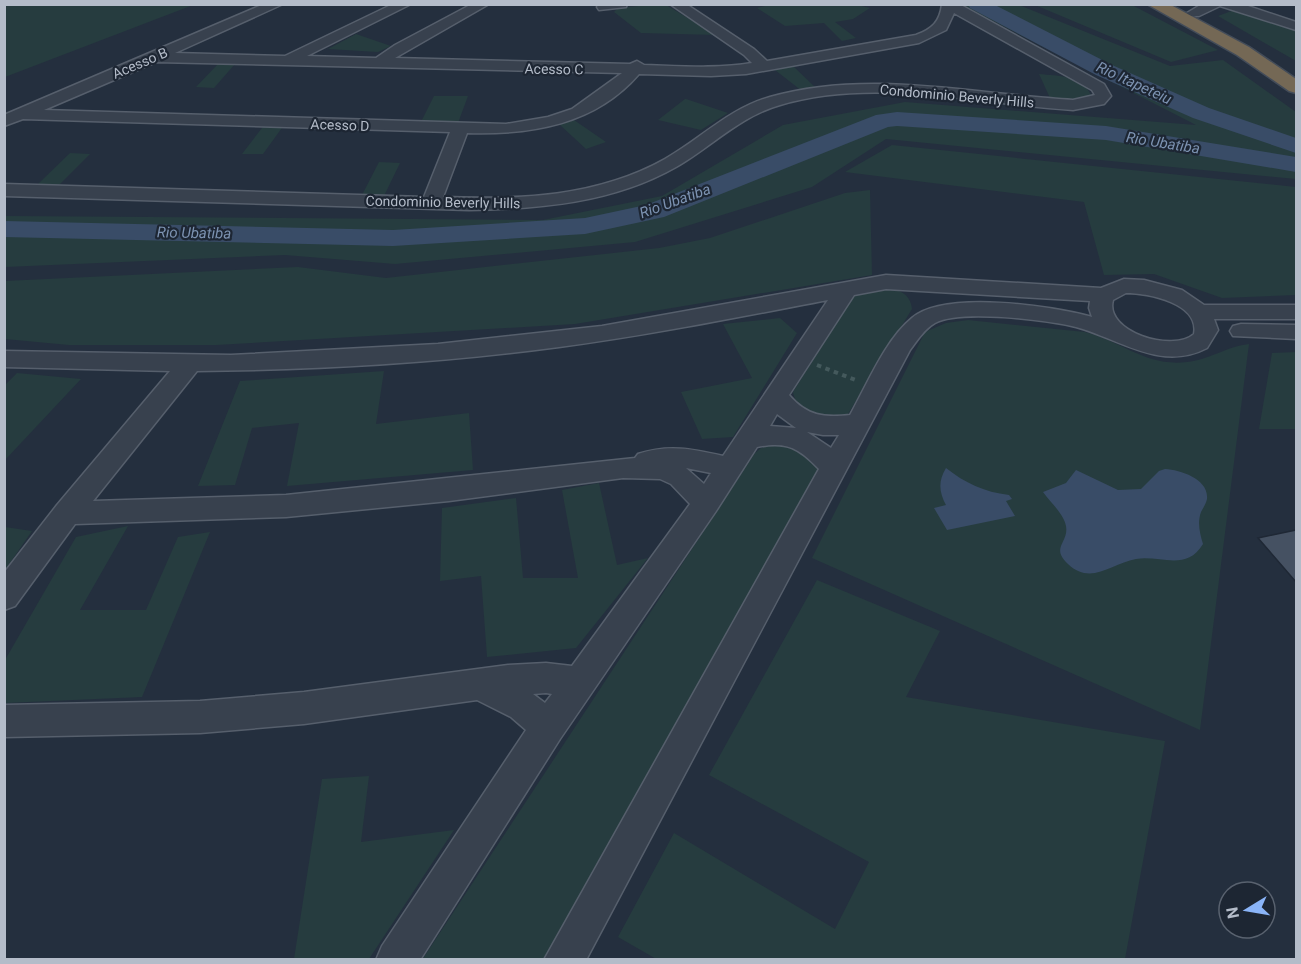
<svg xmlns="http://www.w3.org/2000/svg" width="1301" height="964" viewBox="0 0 1301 964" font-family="Roboto,sans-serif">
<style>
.green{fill:#263c3f}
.water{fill:#394c67}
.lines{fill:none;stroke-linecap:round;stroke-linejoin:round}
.river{fill:#394c67;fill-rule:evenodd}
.building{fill:#455162;stroke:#1f2835;stroke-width:1.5}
.minor-casing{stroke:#565f6c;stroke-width:3}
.highway-casing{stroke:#434c59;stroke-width:3}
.path{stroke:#44595c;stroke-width:4;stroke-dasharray:4.5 4.5;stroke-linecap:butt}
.minor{fill:#38414e;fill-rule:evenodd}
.highway{fill:#746855;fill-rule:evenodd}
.labels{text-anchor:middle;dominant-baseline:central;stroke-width:4.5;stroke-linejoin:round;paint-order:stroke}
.far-street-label{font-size:14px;fill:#b4bcc9;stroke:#1d2633}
.far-water-label{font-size:15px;font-style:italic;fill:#7c92b1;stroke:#1d2633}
</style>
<rect width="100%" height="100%" fill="#242f3e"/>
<path class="green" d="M5 4H193V5L5 77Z
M772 4 816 6 853 4 870 8 853 19 835 22 856 38 842 41 824 23 785 26 757 8Z
M648 5H666L716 35 641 33 614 12 618 8Z
M962 5H1019L1170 66 1223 60 1296 112V179L886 139 812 187 635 242 395 264 285 255 5 267V216L543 220 662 196 783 125 905 102 1196 125Z
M1035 5H1132L1218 50 1171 62Z
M1234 10 1296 30V61L1218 16Z
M356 34 391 46 378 52 328 49Z
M218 64H235L214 88 196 87Z
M793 66 817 89 802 91 775 70Z
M1039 74C1058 76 1082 75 1091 95L1075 101 1050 98Z
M434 96H468L458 123 421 122Z
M685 99H686L728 113 701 130 658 120Z
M574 120 606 142 586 149 559 124Z
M265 124 284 125 263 154H242Z
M892 145 1296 187V295L1222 298 1154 274 1104 275 1084 202 845 172Z
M70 153 90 154 58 186 37 185Z
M379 162 400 163 384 196 362 195Z
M870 190 872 275 575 324 216 345H69L5 339V281L298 267 386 278 659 248 710 238 845 193Z
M864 287C882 288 910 285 912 309L848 414C830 423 797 416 793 392L855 293Z
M780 318 797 333 733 437 702 439 681 392 752 378 723 324Z
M968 320 1085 332C1121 341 1146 367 1187 362 1209 360 1225 347 1249 344L1200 730 812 558 925 332 946 323Z
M1296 352V429H1259L1272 353Z
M384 371 376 424 469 413 473 470 287 486 299 423 252 428 235 485 198 486 240 381Z
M17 373 81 379 5 460V385Z
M776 444C794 448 814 452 818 473L550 959 422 960 755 453 761 448Z
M599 483 617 565 648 558 576 648 487 657 481 576 440 581 442 508 516 498 523 578H578L562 490Z
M128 526 80 610H146L178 537 210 532 142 697 5 703V660L76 537Z
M5 527 32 531 5 570 4 527Z
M817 580 940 631 906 697 1165 741 1125 959 658 960 618 937 674 833 835 929 869 862 709 775Z
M369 776 361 842 454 830 369 959H294L322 779Z"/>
<path class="water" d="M946 468C965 483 984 492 1009 495L1012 499 1006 501 1015 516 947 530 934 508 946 505C939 492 938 481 946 468Z
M1165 469C1181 470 1209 479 1207 499 1206 504 1203 508 1201 512 1197 523 1200 534 1203 544 1186 572 1161 555 1136 559 1112 563 1091 586 1068 564 1050 547 1069 543 1066 526 1064 514 1050 502 1043 492L1066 483 1076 470 1118 490 1141 489 1159 471Z"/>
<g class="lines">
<path class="river" d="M968 4H993L1112 65 1209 108 1296 138V153L1193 118 1096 75 970 8Z
M897 112 1106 126 1296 157V172L1106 140 897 126 888 127 664 217 585 234 393 246 4 237V221L393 230 585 218 646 205 876 115Z"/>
</g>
<path class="building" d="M1296 530V582L1258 538Z"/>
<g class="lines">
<g class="minor-casing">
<path id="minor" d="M264 4H283L175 53 285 56 393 4H411L307 56 376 58 395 45 472 4H489L395 58 630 64 637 61 644 65C679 66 717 69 752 63L744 55 670 4H686L754 49 767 61 916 35C932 29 940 22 942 4H959L1104 84 1111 96 1104 104 1073 110C977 104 874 77 780 105 740 116 711 147 676 167 613 203 539 209 469 210L4 196V184L424 197 450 132 23 119 4 126V115ZM954 13 1092 90 1095 95 1073 100C972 94 869 69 770 97 728 109 702 138 665 159 597 197 519 200 443 197L467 133C531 135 595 125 639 74L711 76 746 74 919 43 946 30ZM156 62 622 73 572 109 548 117 506 124 44 110Z
M599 4H627L626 7 599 10 597 7Z
M1202 4H1242L1296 22V30L1220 6 1199 16H1189L1187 13Z
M886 275 1101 288 1124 279 1144 280 1182 290 1204 305H1296V319H1214L1218 330 1207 348C1161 372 1120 339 1076 327 1047 320 960 309 935 323 924 329 917 341 910 350L586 960H544L819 469C799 448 787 441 757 447L716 511 560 739 420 960H376L382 946 526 730 511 717 477 700 304 724 200 733 4 737V705L200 701 304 692 508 665 546 663 572 666 690 504 671 484 660 479 623 478 449 501 286 517 75 524 15 606 4 610V573L57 505 170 371 4 367V351L231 355 438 344 602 326ZM886 289 1090 301 1089 308 1092 317C1053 306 945 290 912 318 885 340 867 385 850 415 824 418 807 416 789 395L854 295ZM1126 293C1148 293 1200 303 1194 334 1173 353 1104 332 1113 300ZM828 300 723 456C692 449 669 444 638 454L635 458 286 495 93 501 197 371C318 370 439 363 559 347 650 335 739 317 828 300ZM777 414 796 428 770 426ZM807 432 823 435H839L831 448ZM686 468 711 473 704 484ZM546 693 552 694 545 703 533 694Z
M1241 324 1296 325V339L1233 336 1230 331 1233 326Z"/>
</g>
<g class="highway-casing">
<path id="highway" d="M1147 4H1169L1249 47 1296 79V93L1289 91 1237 55Z"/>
</g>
<path class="path" d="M817 365 858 381"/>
<use href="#minor" class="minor"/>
<use href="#highway" class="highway"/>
</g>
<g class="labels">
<g class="far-street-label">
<text transform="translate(140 63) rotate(-23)">Acesso B</text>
<text transform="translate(554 69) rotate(1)">Acesso C</text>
<text transform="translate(957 96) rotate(5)">Condominio Beverly Hills</text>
<text transform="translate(340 125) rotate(2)">Acesso D</text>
<text transform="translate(443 202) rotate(1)">Condominio Beverly Hills</text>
</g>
<g class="far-water-label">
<text transform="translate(1134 83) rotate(25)">Rio Itapeteiu</text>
<text transform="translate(1163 143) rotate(9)">Rio Ubatiba</text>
<text transform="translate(675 201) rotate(-20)">Rio Ubatiba</text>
<text transform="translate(194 233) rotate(1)">Rio Ubatiba</text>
</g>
</g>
<rect width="1301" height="964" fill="none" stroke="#b4bcc9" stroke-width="12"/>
<g transform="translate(1247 910) rotate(259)"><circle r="28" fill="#1d2633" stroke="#59626f" stroke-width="1.5"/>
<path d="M0-4.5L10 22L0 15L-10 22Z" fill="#8ab4f8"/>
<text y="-9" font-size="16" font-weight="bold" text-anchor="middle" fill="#b4bcc9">N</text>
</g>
</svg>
